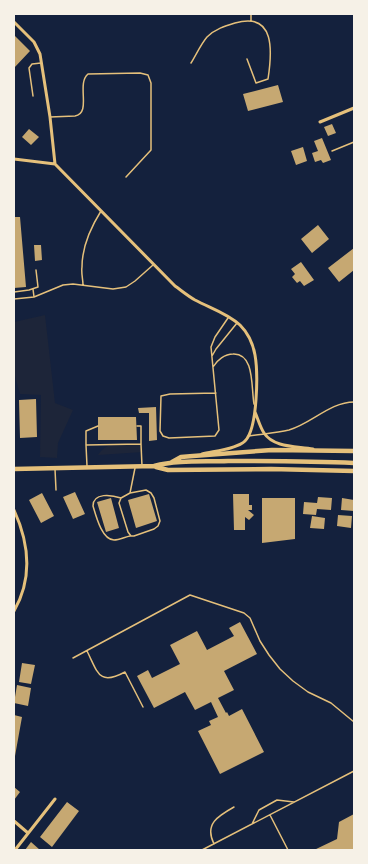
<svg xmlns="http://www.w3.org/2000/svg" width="368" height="864" viewBox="0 0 368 864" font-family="'Space Grotesk',sans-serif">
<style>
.green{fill:#1d2539}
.building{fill:#c6a872}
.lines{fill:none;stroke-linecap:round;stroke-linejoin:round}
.service{stroke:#e5c07b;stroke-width:1.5}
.minor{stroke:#e5c07b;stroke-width:3}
.primary{stroke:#e5c07b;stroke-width:4.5}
</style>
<rect width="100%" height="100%" fill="#14213d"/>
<path class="green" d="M45 315 55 403 73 410 58 443 57 458 40 457 41 395 20 394 14 373V322Z
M142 443 143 444V452L98 455C107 440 126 443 142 443Z"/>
<path class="building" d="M14 35 30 51 14 68Z
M278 85 283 102 248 111 243 94Z
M332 124 336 133 328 136 324 127Z
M29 129 39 137 31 145 22 137Z
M322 138 331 160 323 163 321 160 315 162 312 153 318 151 314 141Z
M303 147 307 161 296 165 291 151Z
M14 217H20L26 287 14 288Z
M318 225 329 239 312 253 301 239Z
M34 245H41L42 260 35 261Z
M354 248V270L339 282 328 268Z
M301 262 314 280 304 286 300 281 297 283 292 277 295 274 291 269Z
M36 399 37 437 20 438 19 400Z
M156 407 157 440 149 441V413H139L138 408Z
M98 417H136L137 440H98Z
M75 492 85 514 73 519 63 497Z
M42 493 54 516 41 523 29 500Z
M149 494 157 521 136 528 128 500Z
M233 494H249V505H252V510H248L254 515 249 520 245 517V530H234Z
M318 497 332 498 331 510 317 509 316 515 303 514 304 502 317 503Z
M111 498 119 528 106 532 97 502Z
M262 498H295V539L262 543Z
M342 498 354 500V511L341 510Z
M338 515 352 516 351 528 337 526Z
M312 516 325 518 324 529 310 528Z
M240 622 257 654 224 671 234 690 218 698 226 713 227 712 229 716 242 709 264 752 220 774 198 731 211 725 209 721 218 717 211 702 195 710 185 692 154 708 137 676 148 670 152 678 180 664 170 645 197 631 207 650 234 636 229 628Z
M22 663 35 665 31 684 19 682Z
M17 685 31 688 28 706 14 703Z
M14 715 22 717 15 756H14Z
M14 787 20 792 14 800Z
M67 802 79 811 52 847 40 837Z
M354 814V850H314L337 839 339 822Z
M31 842 40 850H25Z"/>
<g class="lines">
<path class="service" d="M251 14V21
M191 63C196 55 201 44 207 37 215 29 225 26 235 23 276 11 272 53 268 79L256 83 247 59
M33 96 29 68 32 64 41 63
M50 117 75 116C92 113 76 84 88 74L140 73 148 75 151 83V150L126 177
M332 151 354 142
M83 285C83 279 81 273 82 267 82 247 91 227 101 211
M33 289 34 297
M14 292 29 290 38 287 36 270
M14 299 34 297 63 285 73 284 113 289 126 287 135 281 153 265
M212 356 216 349 237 323
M213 367C217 360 225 354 233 354 255 353 251 388 254 404
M216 393 170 394 161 396 160 431 163 436 169 438 215 436 219 430 211 347 215 337 228 318
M137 426H141V444
M249 436C262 434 276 433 289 430 311 424 330 402 354 402
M86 445V431L98 426
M87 466 86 445 141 444 142 466
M55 469 56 490
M146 490 151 493 154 498 160 521 158 526 154 529 134 536H131L128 532 119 503 121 498 130 493Z
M130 493 135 468
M121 498C112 495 93 492 93 506 96 516 102 540 114 540 119 540 125 537 130 536
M87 651C98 673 99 686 125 672L143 707
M73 658 190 595 244 613 250 618 260 641 269 655 280 669 293 681 308 692 331 703 354 722
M270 815 288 850
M252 824 259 810 277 800 294 802
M214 844C204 824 218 816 234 807
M202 850 354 771"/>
<path class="minor" d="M14 22 34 42 40 54 50 117 55 164
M320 122 354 108
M14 159 55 164 175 286C182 291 188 296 195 300 210 308 227 313 240 325 248 333 253 344 255 355 258 372 258 428 245 441 237 449 214 451 202 454
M255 412C258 419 260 427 264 433 274 448 297 446 313 449
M14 510C29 543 33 578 14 611
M14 821 28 833
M15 850 55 799"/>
<path class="primary" d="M172 462 181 457 193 456 272 450 354 451
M156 467 168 470 271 469 354 471
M14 469 154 466C178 460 203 462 228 461 270 461 312 461 354 463"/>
</g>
<rect width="368" height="864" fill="none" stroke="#f6f1e7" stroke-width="30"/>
</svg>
